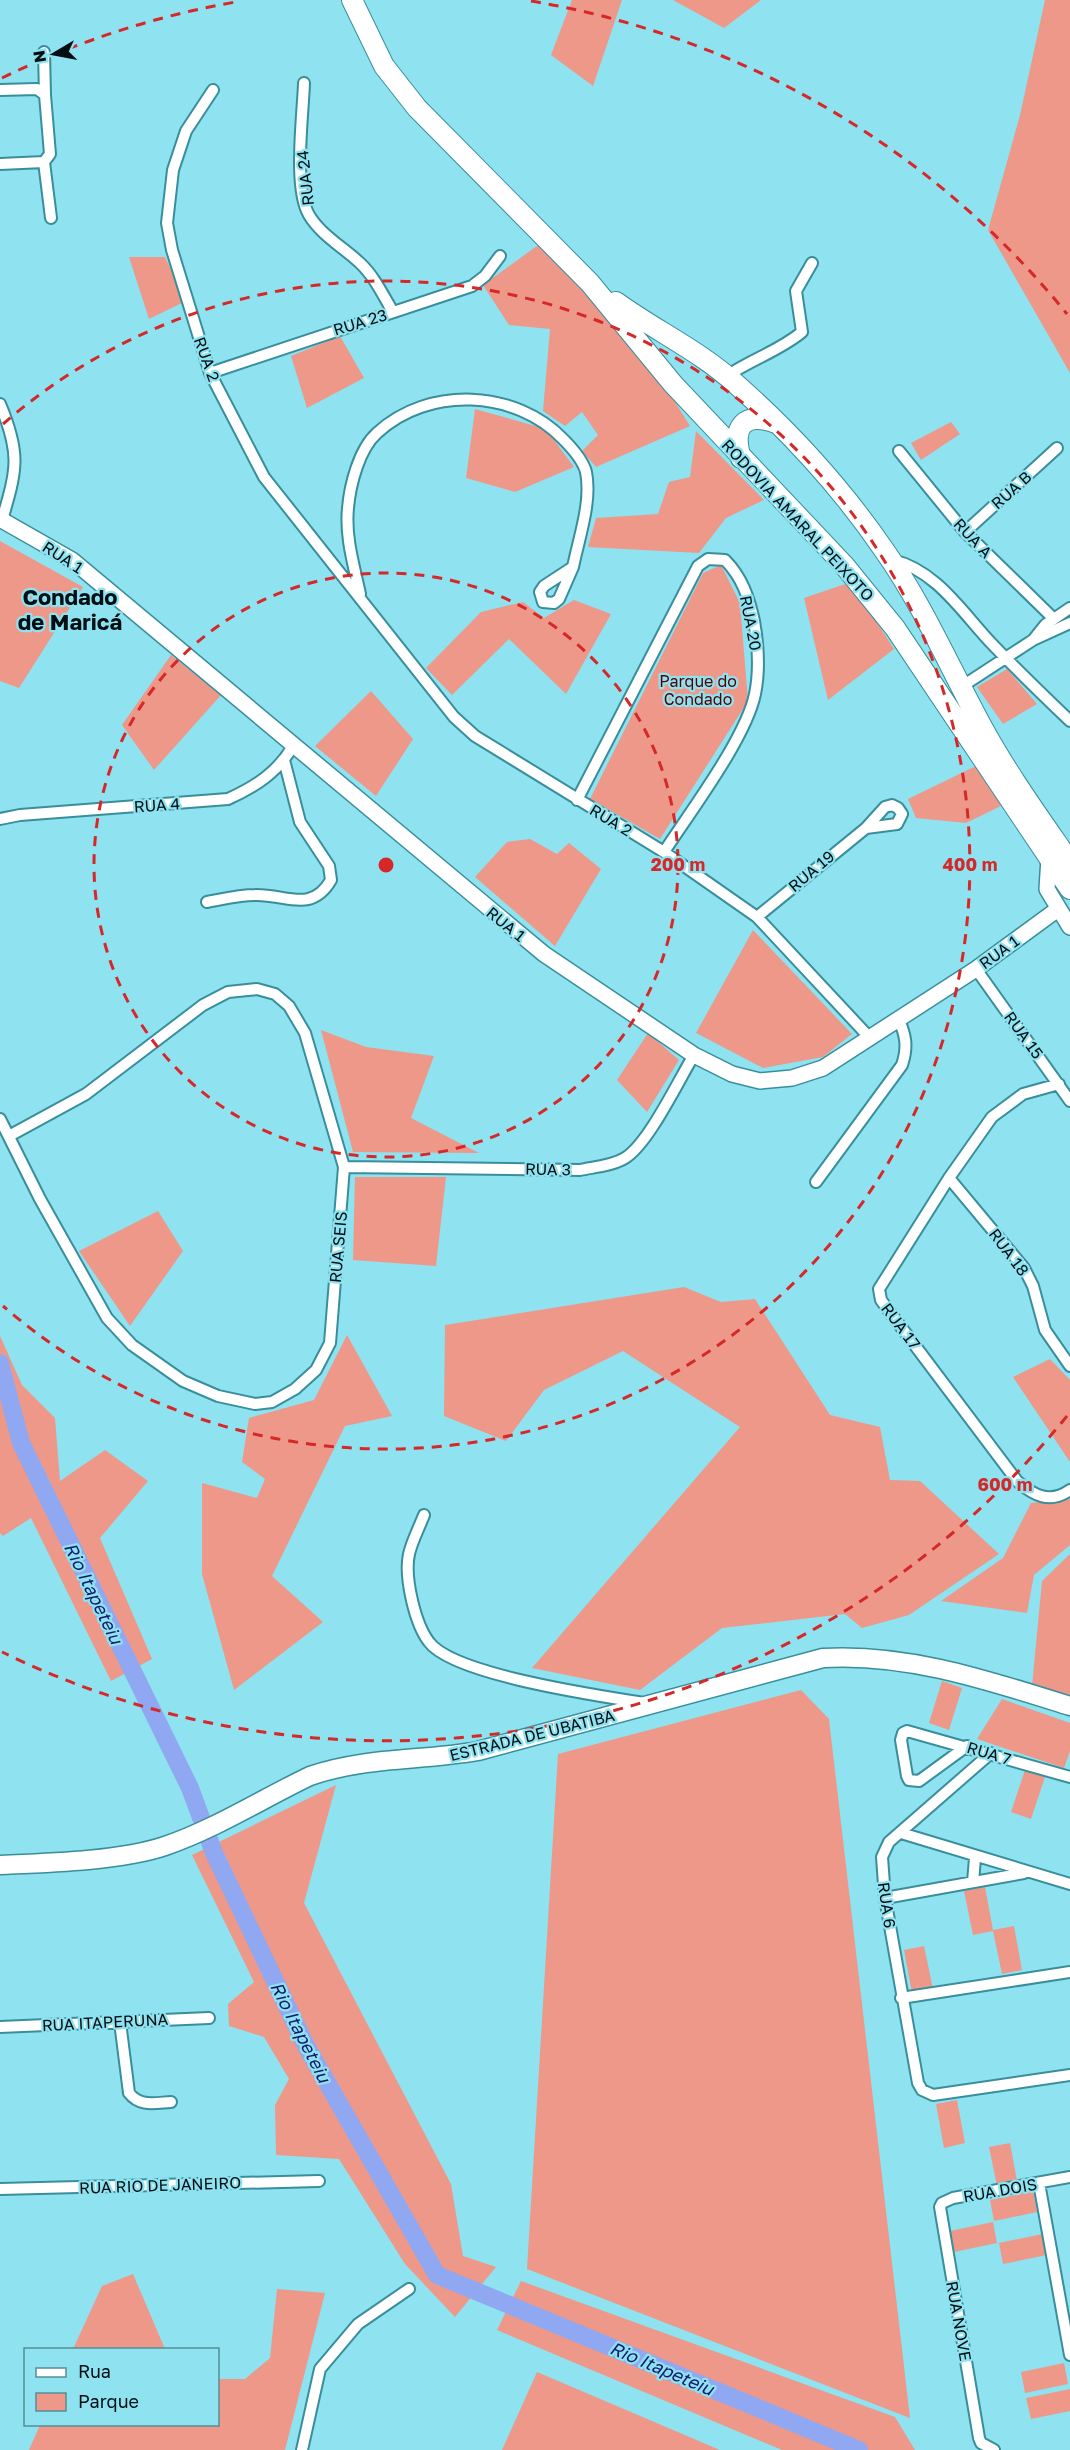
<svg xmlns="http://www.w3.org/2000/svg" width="1070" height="2450" viewBox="0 0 1070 2450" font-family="'Golos Text',sans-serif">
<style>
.green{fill:#ee9889}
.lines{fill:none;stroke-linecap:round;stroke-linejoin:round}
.river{stroke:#90a8f2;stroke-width:18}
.street-casing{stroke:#398e9c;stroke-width:14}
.secondary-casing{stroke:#398e9c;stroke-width:18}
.primary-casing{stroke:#398e9c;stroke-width:21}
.highway-casing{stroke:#398e9c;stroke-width:22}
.street{stroke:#fff;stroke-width:10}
.secondary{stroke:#fff;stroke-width:15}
.primary{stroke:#fff;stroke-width:18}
.highway{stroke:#fff;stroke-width:20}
.ring{fill:none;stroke:#d62828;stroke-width:3;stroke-dasharray:10 8}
.labels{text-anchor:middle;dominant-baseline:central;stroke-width:4.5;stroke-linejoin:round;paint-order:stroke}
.street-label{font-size:16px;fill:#000f13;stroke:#8fe2f0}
.park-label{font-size:16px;fill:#540200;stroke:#8fe2f0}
.water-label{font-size:18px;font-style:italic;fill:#141b6e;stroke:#8fe2f0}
.district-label{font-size:22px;font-weight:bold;fill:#000f13;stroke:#8fe2f0}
.centre{fill:#d62828;stroke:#8fe2f0;stroke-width:3}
.ring-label{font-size:18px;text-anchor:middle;font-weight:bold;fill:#d62828;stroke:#8fe2f0;stroke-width:4.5;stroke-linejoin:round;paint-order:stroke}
</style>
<rect width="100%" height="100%" fill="#8fe2f0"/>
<path class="green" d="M572 0H622L593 86 551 55Z
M673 0H761L724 28Z
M1045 0H1070V373L988 230 1020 115Z
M541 243 665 386 690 426 596 467 582 451 598 435 582 412 565 426 543 411 550 329 509 325 483 285Z
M129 257H165L186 301 149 319Z
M340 336 364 378 307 408 291 356Z
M475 409 546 429 574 467 515 492 466 478Z
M951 422 960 434 921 460 911 443Z
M696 431 764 500 726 518 699 553 588 547 596 518 658 514 669 482 690 477Z
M0 541 83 587 19 688 0 681Z
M721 565 740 603 748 701 660 839 590 799 703 573Z
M851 582 894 649 828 700 804 598Z
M574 600 611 614 566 694 509 639 452 695 426 668 481 612 523 602 544 618Z
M171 655 221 695 154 770 122 725Z
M1007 669 1037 704 1003 724 977 687Z
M371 691 413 739 376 796 315 746Z
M978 765 1003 805 966 823 916 818 908 799Z
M530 839 557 854 569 843 601 869 555 946 475 877 507 842Z
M753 930 852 1034 823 1057 763 1068 696 1033Z
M321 1030 366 1047 434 1056 411 1118 479 1153 353 1152Z
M648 1033 679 1060 647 1112 617 1080Z
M355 1177H446L436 1266 353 1260Z
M158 1211 183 1251 130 1326 79 1251Z
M684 1287 721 1302 755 1299 830 1415 880 1427 890 1480 920 1481 999 1554 909 1615 862 1628 845 1614 722 1628 640 1690 532 1668 740 1427 623 1351 544 1390 506 1441 444 1416 445 1325Z
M347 1335 392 1416 345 1426 272 1576 323 1622 234 1690 202 1574V1483L257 1498 265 1479 242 1462 249 1418 314 1400Z
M0 1336 22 1385 55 1418 60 1481 105 1450 148 1481 100 1538 152 1659 111 1681 31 1518 3 1536 0 1533Z
M1050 1359 1070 1380V1462L1013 1377Z
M1070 1499V1545L1034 1575 1027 1613 941 1601 1003 1558 1031 1503Z
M1070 1554V1695L1032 1686 1042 1581Z
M942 1681 962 1688 949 1730 929 1723Z
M801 1690 829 1719 910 2418 527 2269 558 1754Z
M1002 1699 1070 1723V1751L1064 1768 977 1739Z
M1025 1770 1045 1777 1031 1819 1011 1812Z
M336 1785 304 1903 451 2184 463 2256 496 2267 455 2317 405 2264 339 2159 276 2155 275 2105 289 2079 264 2037 229 2026 228 2004 254 1982 192 1855Z
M985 1887 993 1930 1014 1926 1022 1970 1002 1974 993 1931 973 1935 964 1891Z
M924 1946 933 1989 912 1993 904 1950Z
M957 2100 965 2143 944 2148 936 2104Z
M1010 2143 1018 2186 998 2191 989 2147Z
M1033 2191 1037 2212 994 2221 990 2200Z
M993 2222 997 2243 954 2252 950 2231Z
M1043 2234 1047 2255 1003 2264 999 2243Z
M133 2274 165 2349H73L102 2286Z
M521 2281 895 2417 915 2450H782L497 2330Z
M277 2289 325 2293 285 2450H29L40 2425 218 2424V2379H245L270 2358Z
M1064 2363 1068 2384 1025 2393 1021 2372Z
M537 2372 720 2450H502Z
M1070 2389V2411L1031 2419 1026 2398Z"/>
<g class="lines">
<path class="river" d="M0 1363 21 1443 190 1788 214 1853 305 2044 437 2275 859 2450"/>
<g class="street-casing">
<path id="street" d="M44 52 45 95
M304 83C303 115 293 188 309 215 320 234 344 248 360 263 374 276 383 295 393 312
M0 90 37 89 45 95 50 154 44 162
M213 90 186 131 173 170 167 223 172 250 210 373 264 477 454 717 475 736 664 852 757 917 870 1038
M44 162 51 218
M0 164 44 162
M210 373 472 286 485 276 500 256
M727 376C752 359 779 351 802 332L796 291 812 263
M0 404C21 454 17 469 2 520
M899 451 965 532 1053 618
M965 532 1057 448
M892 560C937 570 963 614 994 646 1018 671 1044 696 1070 721
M573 567 559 599 554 603 543 602 540 592 544 586Z
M360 594C354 566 345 537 348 508 350 485 359 449 377 433 429 385 516 390 563 439 572 448 583 460 586 472 592 502 579 537 573 567
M1033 640 1045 625 1070 608
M961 687 1033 640 1070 623
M577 800 698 566 708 559 725 560C742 577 749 598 754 621 758 644 760 670 755 694 746 738 690 812 664 852
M892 805 898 808 902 814 897 824 866 828 885 807Z
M0 819 20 815 228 799C255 787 278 772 293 746
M207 902C223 899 239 895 255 895 286 894 311 914 331 880L329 866 300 822 284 760
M757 917 866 828
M976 969 1070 1101
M1059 1084 1023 1094 992 1117 949 1178 879 1289 881 1300 886 1307 1017 1481C1034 1496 1050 1504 1070 1490
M0 1119 40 1199 107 1318 132 1345 183 1381 218 1396 255 1404 272 1402 295 1389 316 1370 330 1343 344 1167 305 1033 289 1006 275 994 257 989 228 992 203 1005 86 1094 9 1136
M344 1167 580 1170C594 1167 612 1166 625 1158 649 1143 678 1081 694 1055
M949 1178 1024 1268 1033 1286 1045 1330 1070 1366
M816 1182 902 1065C908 1047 906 1035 898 1018
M424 1515C419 1528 412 1541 409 1554 404 1577 415 1624 429 1642 453 1675 601 1696 644 1703
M967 1746 919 1781 909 1780 907 1776 901 1740 903 1733 907 1731 1070 1777
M991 1753 889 1842 882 1857 885 1898 918 2083 922 2090 933 2095 1070 2075
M901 1833 1070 1884
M973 1882 975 1858
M885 1898 1024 1873
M901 1998 1070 1972
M120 2022 129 2093C140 2107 154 2103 171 2102
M0 2027 209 2018
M1039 2183 1070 2355
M0 2189 319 2181
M302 2450 320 2369 358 2324 409 2289
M994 2450 981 2443 979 2438 940 2207 942 2203 953 2198 1070 2177"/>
</g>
<g class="secondary-casing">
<path id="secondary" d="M0 519 72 560 544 954 694 1055 732 1074 760 1081 792 1078 823 1068 976 969 1058 909
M1049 858 1047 889 1070 927"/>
</g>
<g class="primary-casing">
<path id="primary" d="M0 1865C47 1863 121 1861 165 1846 215 1829 262 1799 310 1776 364 1757 422 1761 478 1751L823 1658C908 1653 990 1681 1070 1706"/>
</g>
<g class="highway-casing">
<path id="highway" d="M352 0 384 66 417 108 590 283 673 384 844 565 895 628 1070 889
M616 302C656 331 700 351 736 384 790 432 843 490 884 550 923 605 949 666 981 725 1007 773 1039 817 1070 862
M741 458C731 427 744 411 776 423"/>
</g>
<use href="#street" class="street"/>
<use href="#secondary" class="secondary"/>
<use href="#primary" class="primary"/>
<use href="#highway" class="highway"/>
</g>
<g class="ring">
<circle cx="386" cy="865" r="292"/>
<path d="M3 424A584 584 0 1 1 3 1306"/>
<path d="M1067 1416A876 876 0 0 1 2 1652M2 78A876 876 0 0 1 241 1M531 1A876 876 0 0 1 1067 314"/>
</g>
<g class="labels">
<g class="street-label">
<text transform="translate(305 178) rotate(-96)">RUA 24</text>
<text transform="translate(360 322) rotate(-17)">RUA 23</text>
<text transform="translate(207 359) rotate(70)">RUA 2</text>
<text transform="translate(1011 490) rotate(-42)">RUA B</text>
<text transform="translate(798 520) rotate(47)">RODOVIA AMARAL PEIXOTO</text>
<text transform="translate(973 538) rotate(47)">RUA A</text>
<text transform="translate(63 557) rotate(33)">RUA 1</text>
<text transform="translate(751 623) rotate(79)">RUA 20</text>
<text transform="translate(157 805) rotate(-4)">RUA 4</text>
<text transform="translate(611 820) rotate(31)">RUA 2</text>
<text transform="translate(811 871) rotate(-40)">RUA 19</text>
<text transform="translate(506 924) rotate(39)">RUA 1</text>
<text transform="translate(999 952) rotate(-36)">RUA 1</text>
<text transform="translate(1024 1035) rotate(54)">RUA 15</text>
<text transform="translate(548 1169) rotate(1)">RUA 3</text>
<text transform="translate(338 1247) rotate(-85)">RUA SEIS</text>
<text transform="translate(1009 1252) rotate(53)">RUA 18</text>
<text transform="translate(901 1326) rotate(53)">RUA 17</text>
<text transform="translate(532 1735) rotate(-14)">ESTRADA DE UBATIBA</text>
<text transform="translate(989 1753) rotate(17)">RUA 7</text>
<text transform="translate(887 1905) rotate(82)">RUA 6</text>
<text transform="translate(105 2022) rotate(-3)">RUA ITAPERUNA</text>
<text transform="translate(160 2185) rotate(-2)">RUA RIO DE JANEIRO</text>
<text transform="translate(1000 2190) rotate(-10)">RUA DOIS</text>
<text transform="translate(959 2321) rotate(80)">RUA NOVE</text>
</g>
<g class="park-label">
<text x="698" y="681">Parque do<tspan x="698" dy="18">Condado</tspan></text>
</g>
<g class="water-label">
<text transform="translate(94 1593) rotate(64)">Rio Itapeteiu</text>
<text transform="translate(301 2032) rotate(63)">Rio Itapeteiu</text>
<text transform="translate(662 2368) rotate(23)">Rio Itapeteiu</text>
</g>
<g class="district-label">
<text x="70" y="596">Condado<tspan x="70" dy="25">de Maricá</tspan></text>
</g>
</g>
<circle cx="386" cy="865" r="9" class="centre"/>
<g class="ring-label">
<text x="678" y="871">200 m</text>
<text x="970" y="871">400 m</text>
<text x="1005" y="1491">600 m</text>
</g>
<rect x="24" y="2348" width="195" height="78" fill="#8fe2f0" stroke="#568e98" stroke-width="1.5"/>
<rect x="36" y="2368" width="30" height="9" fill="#ffffff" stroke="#568e98" stroke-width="1.5"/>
<text x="78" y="2378" font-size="18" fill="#000f13">Rua</text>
<rect x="36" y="2393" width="30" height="18" fill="#ee9889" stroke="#568e98" stroke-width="1.5"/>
<text x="78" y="2408" font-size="18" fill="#000f13">Parque</text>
<g transform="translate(54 54) rotate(260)" stroke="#8fe2f0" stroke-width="4.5" paint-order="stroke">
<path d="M0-4.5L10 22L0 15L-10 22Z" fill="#000f13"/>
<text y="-9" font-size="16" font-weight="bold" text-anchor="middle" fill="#000f13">N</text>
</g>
</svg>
